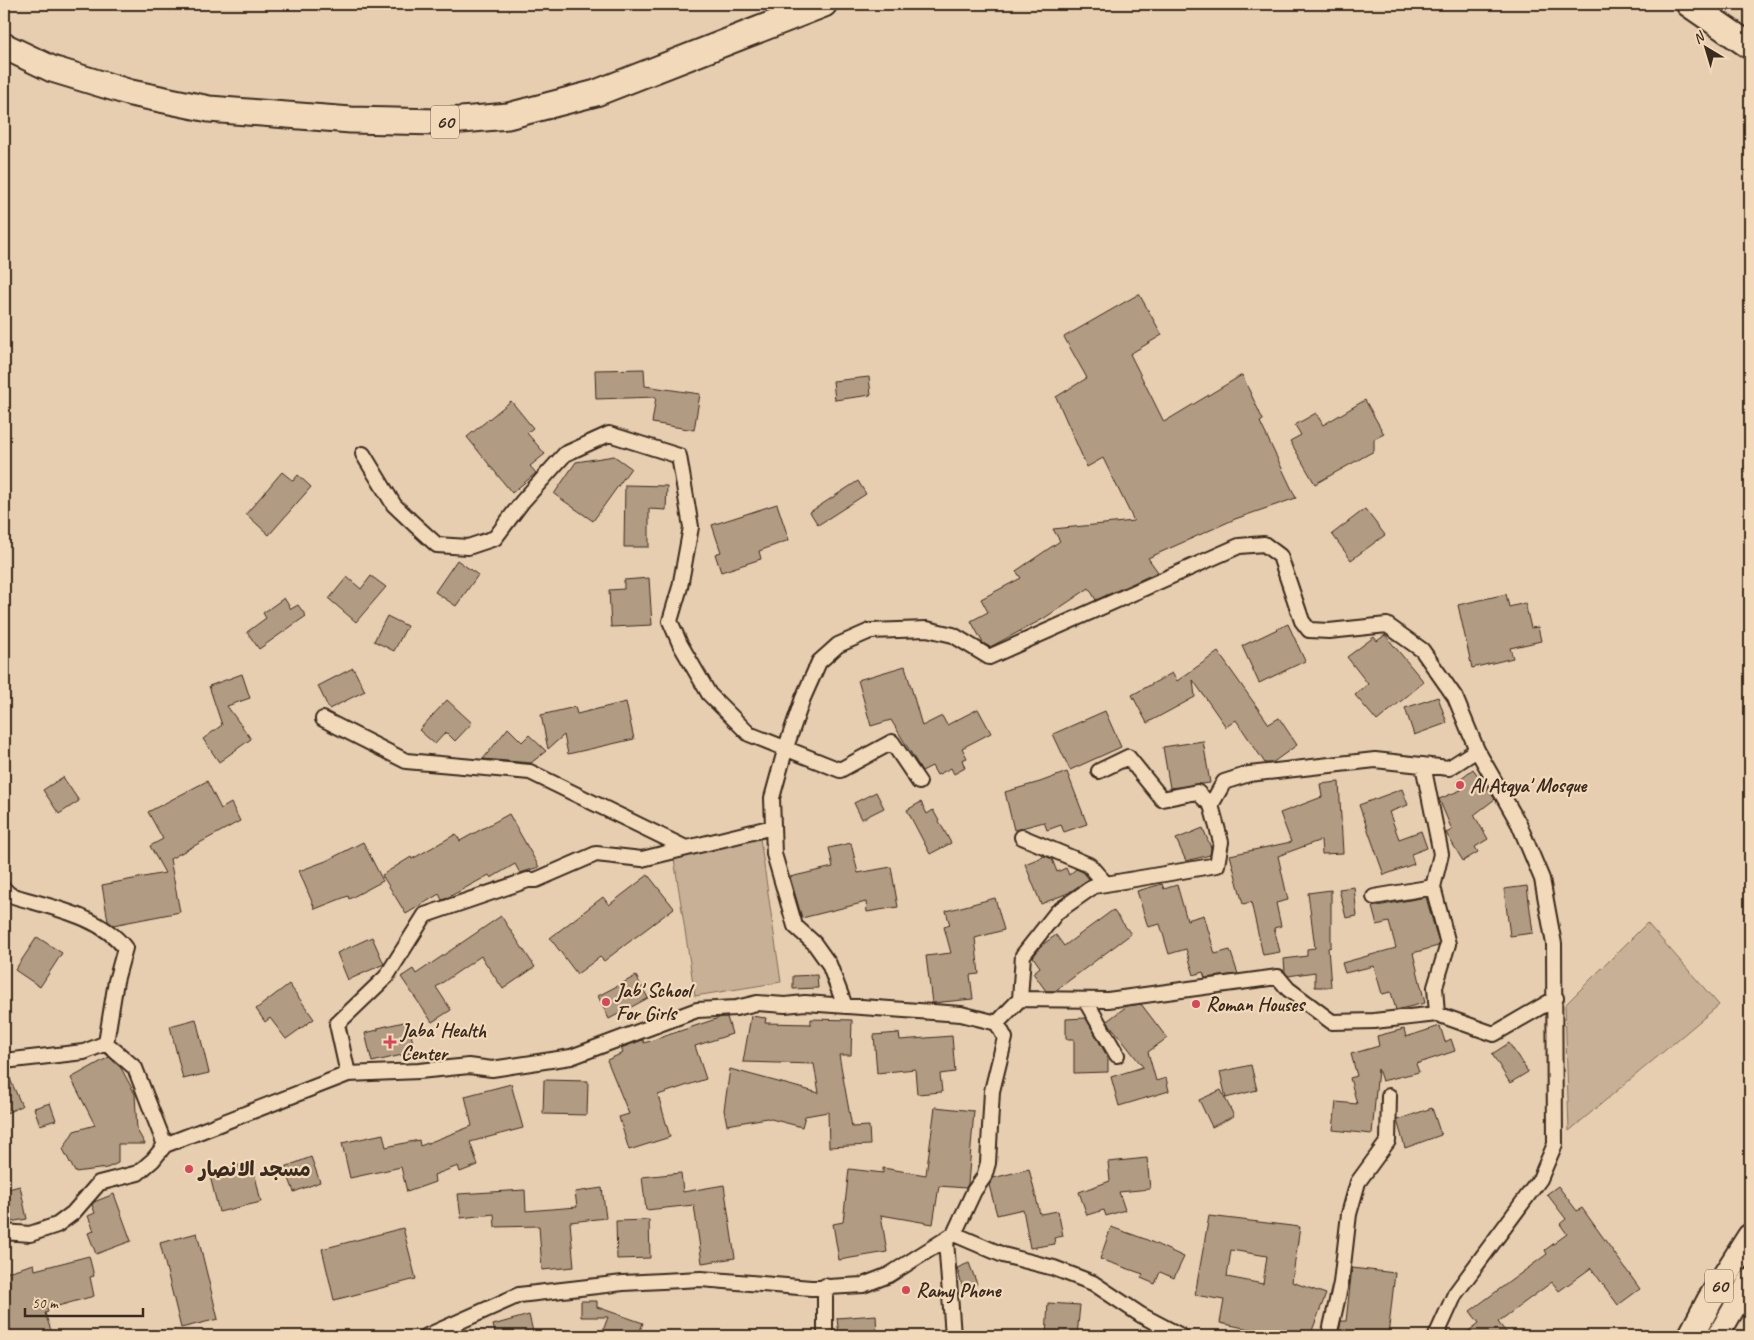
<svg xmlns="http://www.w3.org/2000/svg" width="1754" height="1340" viewBox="0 0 1754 1340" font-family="Caveat,'Playpen Sans Arabic',sans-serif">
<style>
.green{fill:#c7b096;stroke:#816d5a}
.building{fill:#b19b83;stroke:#3b2a1e;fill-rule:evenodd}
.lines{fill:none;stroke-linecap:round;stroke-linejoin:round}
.street-casing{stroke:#3b2a1e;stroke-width:18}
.primary-casing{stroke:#3b2a1e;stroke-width:25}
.highway-casing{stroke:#3b2a1e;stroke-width:29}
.street{stroke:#f2d9ba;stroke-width:14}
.primary{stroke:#f2d9ba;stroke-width:21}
.highway{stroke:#f2d9ba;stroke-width:25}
.poi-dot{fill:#d1495b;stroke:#f2d9ba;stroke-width:2}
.labels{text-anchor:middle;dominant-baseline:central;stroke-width:4.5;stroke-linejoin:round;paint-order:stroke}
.shield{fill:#f2d9ba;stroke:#725e4d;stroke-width:1}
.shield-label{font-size:19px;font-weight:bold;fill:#3b2a1e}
.poi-label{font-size:20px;font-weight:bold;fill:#3b2a1e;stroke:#f2d9ba;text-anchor:start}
</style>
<rect width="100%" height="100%" fill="#e7ceb1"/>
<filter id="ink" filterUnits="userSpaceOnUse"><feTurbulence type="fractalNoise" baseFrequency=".02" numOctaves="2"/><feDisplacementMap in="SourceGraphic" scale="10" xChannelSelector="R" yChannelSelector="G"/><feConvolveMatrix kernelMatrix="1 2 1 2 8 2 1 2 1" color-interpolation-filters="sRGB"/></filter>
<g filter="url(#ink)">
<path class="green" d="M760 838 781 982 695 996 673 852Z
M1647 923 1719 1005 1569 1131 1565 1005Z"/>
<path class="building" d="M1139 294 1162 335 1130 354 1164 422 1242 375 1263 420 1260 422 1296 498 1235 519 1148 558 1158 572 1096 600 1089 588 1043 619 990 647 983 643 971 621 988 612 981 599 1021 578 1016 571 1060 541 1053 529 1134 521 1103 458 1087 467 1056 397 1087 378 1064 337Z
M644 369 645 386 700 394 694 430 652 423 656 397 596 399 595 370Z
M869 377 871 395 835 400 833 381Z
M1365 400 1384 434 1374 439V451L1315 484 1290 441 1301 435 1295 425 1316 413 1323 425Z
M511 401 533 428 527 433 545 454 530 466 536 473 512 493 467 437Z
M614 456 631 468 593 521 554 494 576 462Z
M282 472 293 481 298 475 311 487 269 535 246 514Z
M858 481 866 494 818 525 810 512Z
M625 485 667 486 666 510 649 509V547H624Z
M777 504 789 540 759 551 761 559 721 572 715 554 721 552 712 525Z
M1365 509 1385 535 1351 560 1332 534Z
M457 560 478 575 456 606 435 592Z
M371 576 386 587 356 622 329 599 347 577 361 589Z
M649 578 652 625 611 627 609 590 624 589V580Z
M1506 594 1509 607 1525 603 1531 628 1538 627 1541 641 1510 648 1513 658 1472 668 1458 605Z
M284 598 291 609 298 605 306 616 259 649 247 632 266 618 263 613Z
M387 616 407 626 394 651 374 641Z
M1288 624 1305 661 1259 683 1242 646Z
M1385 635 1424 682 1377 721 1355 695 1368 684 1347 657 1374 637 1377 641Z
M1218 652 1269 724 1279 718 1297 745 1272 763H1265L1236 720 1226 727 1193 680 1195 697 1147 723 1132 695 1172 673 1177 681Z
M905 666 922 726 942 716 947 725 978 709 991 733 962 748 967 758 962 760 965 768 954 774 951 768 937 775 932 766 922 771 891 720 871 726 858 680Z
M353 668 365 691 329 709 318 686Z
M242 674 250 698 227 706 251 739 219 762 203 739 222 725 209 686Z
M1438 697 1447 723 1414 735 1405 708Z
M447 700 472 723 455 741 446 732 435 744 419 730Z
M626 702 634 739 568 754 564 735 548 749 541 715 575 707 577 714Z
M1105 711 1121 747 1070 770 1053 734Z
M508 728 522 742 529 735 546 751 531 763 483 759Z
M1203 741 1210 783 1170 788 1163 747Z
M1473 769 1495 799 1474 815 1488 839 1475 847 1478 852 1463 861 1446 833 1452 830 1439 799 1461 790 1456 782Z
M1067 772 1087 824 1064 832 1061 825 1047 830 1044 822 1014 830 1005 792 1040 782Z
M63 777 79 801 59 814 43 790Z
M207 781 221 809 231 803 240 821 170 859 180 912 113 925 108 921 102 885 165 873 150 846 163 839 148 812Z
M1339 782 1343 853 1322 854 1321 840 1278 856 1288 900 1276 903 1281 926 1274 928 1280 952 1263 955 1251 902 1243 904 1230 855 1291 842 1280 813 1322 797 1320 784Z
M1402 789 1408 805 1389 812 1399 839 1421 831 1427 848 1411 854 1414 864 1384 875 1359 805Z
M876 792 884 808 862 819 854 803Z
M921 802 927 814 933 810 951 843 930 854 907 810Z
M509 814 539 867 520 873 515 864 491 878 489 875 447 898 442 900 439 894 406 914 382 875 411 857 412 859 456 834 460 841Z
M1203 828 1211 848 1210 855 1186 861 1176 839Z
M363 842 383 881 349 899 348 896 315 909 299 871 326 861Z
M851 843 858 873 891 867 898 907 867 912 866 902 802 918 790 877 833 867 829 848Z
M1045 856 1052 859 1057 872 1066 868 1069 875 1076 869 1083 872 1089 879 1068 893 1041 904 1025 864Z
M648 875 674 908 604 961 600 957 577 974 550 938 603 897 609 905Z
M1162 884 1164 889 1177 885 1187 920 1204 915 1215 954 1230 950 1238 974 1205 978 1203 972 1194 975 1186 949 1169 954 1160 924 1148 927 1137 891Z
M1527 886 1533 933 1510 936 1504 889Z
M1354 887 1357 916 1346 918 1339 889Z
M1331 890V947L1328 948 1331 987H1315V972L1288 976 1285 972 1284 959 1307 956V949L1315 948 1308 893Z
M1426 897 1439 944 1438 946 1413 953 1425 1003 1396 1010 1391 992 1382 994 1374 966 1345 973 1342 963 1396 948 1389 922 1377 925 1372 907Z
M995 898 1004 930 975 938 979 974 970 975 973 999 932 1003 926 956 951 953 944 927 950 925 946 911Z
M1113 910 1131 934 1055 991H1046L1033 973 1040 967 1033 957 1042 945 1056 935 1064 946Z
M501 916 535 967 503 989 481 956 436 987 451 1010 432 1022 401 977 413 969 416 974Z
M37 937 62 953 40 987 15 970Z
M372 937 384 964 348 980 337 953Z
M817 975 818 988 793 989V976Z
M636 976 648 998 609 1019 598 996Z
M289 984 314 1019 286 1039 270 1018 265 1022 256 1009Z
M1141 1004 1167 1038 1148 1052 1156 1081 1166 1078 1169 1091 1119 1106 1111 1077 1143 1067 1107 1021 1127 1006Z
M751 1016 766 1018 765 1023 811 1024V1019L852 1020 851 1055H839L852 1127 869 1126 870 1145 829 1147 828 1112 805 1116 802 1127 767 1118 727 1125 724 1110 730 1069 819 1093 814 1064 743 1062Z
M722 1017H727L732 1034 695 1046 706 1079 658 1095 670 1137 629 1150 619 1117 629 1114 607 1060 623 1053 621 1048 643 1040 644 1043Z
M1086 1018 1108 1058V1072L1074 1073V1039H1066V1019Z
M196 1019 209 1073 183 1079 170 1026Z
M408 1021 415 1052 372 1062 365 1033 378 1030V1028Z
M1440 1026 1445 1042 1451 1039 1455 1051 1416 1064 1419 1072 1382 1081 1378 1069 1372 1134 1333 1130 1336 1102 1357 1104 1350 1078 1357 1076 1351 1054 1379 1046 1377 1036 1404 1029 1406 1037Z
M899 1033 900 1040 952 1036 955 1072 940 1074 942 1092 917 1094 915 1069 877 1073 874 1035Z
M1509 1043 1528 1072 1510 1083 1492 1054Z
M109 1057 121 1068 135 1094 137 1130 145 1144H118V1163L107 1168 75 1172 63 1149 74 1131 95 1125 71 1078Z
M1251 1065 1257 1090 1226 1098 1220 1072Z
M4 1070H6L22 1106 4 1114Z
M544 1080 588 1081 587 1115 543 1114Z
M511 1084 523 1128 470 1142 478 1165 460 1172 458 1166 434 1175 435 1182 407 1192 401 1167 350 1178 342 1143 383 1134 386 1147 419 1140 420 1146 472 1126 465 1096Z
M1221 1090 1234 1116 1212 1127 1199 1100Z
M50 1103 56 1120 40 1125 34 1108Z
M935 1107 974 1111 968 1184 966 1188 939 1186 933 1224 881 1215 887 1252 839 1260 833 1224 843 1222 849 1169 883 1173V1168L926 1175Z
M1432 1108 1441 1135 1405 1148 1397 1120Z
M311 1157 320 1182 294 1192 285 1167Z
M1147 1158 1150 1189 1119 1192 1125 1210 1106 1216 1104 1210 1087 1215 1079 1192 1110 1181 1108 1162Z
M252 1162 261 1202 219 1212 209 1172Z
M1029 1169 1040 1214 1058 1211 1063 1236 1054 1238 1055 1244 1030 1248 1023 1209 997 1215 989 1185 993 1178Z
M681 1173 683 1192 724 1185 735 1258 702 1263 694 1205 646 1210 642 1177Z
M20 1186 27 1219 4 1223V1190Z
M1558 1186 1577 1211 1582 1208 1640 1289 1618 1305 1591 1268 1559 1291 1552 1282 1498 1322 1509 1336H1462L1479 1323 1470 1311 1547 1254 1545 1250 1567 1234 1560 1224 1566 1219 1547 1194Z
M602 1188 606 1218 570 1222 574 1267 542 1270 539 1226 495 1227 494 1214 461 1218 458 1194 525 1190 526 1211 577 1207 575 1192Z
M114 1194 131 1241 96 1254 88 1233 94 1231 88 1216 95 1213 92 1205 94 1202Z
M1209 1216 1300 1227 1292 1282 1326 1294 1310 1336H1252L1254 1330 1220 1323 1224 1300 1195 1295ZM1231 1250 1267 1256 1263 1284 1227 1277Z
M649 1220 650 1258 617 1259 616 1221Z
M1111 1227 1145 1239 1184 1257 1174 1278 1160 1272 1155 1284 1141 1278 1143 1274 1100 1259Z
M403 1228 416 1279 334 1300 322 1249Z
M197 1233 218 1319 181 1328 160 1243Z
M89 1256 94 1276 90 1277 94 1296 47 1309 48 1312 45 1313 53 1336H12L4 1303V1273L34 1264 35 1270Z
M969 1263 977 1284 963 1289 957 1268Z
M1352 1268 1395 1273 1388 1336H1338L1341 1321H1346Z
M581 1301H597V1307L643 1323 638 1336H601L608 1317H581Z
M1048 1303 1080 1305 1077 1336H1046Z
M529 1315 534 1336H496L493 1325Z
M876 1315 877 1336H839L837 1318Z"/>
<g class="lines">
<g class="street-casing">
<path id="street" d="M363 454 394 505 414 524 437 545 468 547 495 538 522 502 565 454 609 434 679 456 691 527 680 587 670 621 680 644 709 694 749 734 840 770 892 742 919 782
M323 719 406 761 530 772 686 848
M1423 765 1441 854 1433 887 1448 944 1435 987 1437 1014
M1099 771 1128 757 1162 799 1197 792 1211 805
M1022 837 1089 865 1106 884
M4 889 10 895C48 907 100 915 125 948L116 981 106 1043
M1374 897 1433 887
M1020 999 1108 1000 1278 977 1288 989 1332 1022 1374 1021 1437 1014 1494 1034 1556 998
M1085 1000 1117 1055
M845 1006 829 964 814 943 795 926 774 854 772 798 786 747 803 698 819 662 838 645 870 631 927 629 953 635 989 657 1239 546 1264 544 1280 556 1302 621 1309 630 1329 631 1387 625 1422 650 1455 697 1477 750 1519 824 1542 879 1554 944 1555 1144 1540 1179 1455 1294 1436 1336
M997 1023 1020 999 1023 955 1057 912 1094 886 1217 865 1221 842 1211 805 1224 782 1249 774 1375 760 1449 768 1477 750
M4 1061 84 1052 106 1043 135 1068 165 1145
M348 1074 337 1024 386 977 425 915 528 880H536L596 854 642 859 773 827
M4 1232 30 1234 57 1225 73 1213 99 1183 138 1173 153 1160 165 1145 348 1074 419 1071 469 1066 492 1069 571 1057 697 1010 736 1008 757 1003 785 1005 805 1003 961 1014 997 1023 1005 1038 992 1091 988 1163 984 1177 974 1191 954 1234 889 1275 863 1285 811 1288 701 1279 623 1283 519 1295 427 1336
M954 1234 1003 1255 1054 1268 1093 1283 1141 1315 1181 1336
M946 1240 953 1336
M825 1336V1286
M1329 1336 1341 1283 1349 1214 1358 1182 1388 1141 1389 1096"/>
</g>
<g class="primary-casing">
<path id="primary" d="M1718 1336 1750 1280"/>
</g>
<g class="highway-casing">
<path id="highway" d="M1689 4 1750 46
M4 46 52 69 131 93 209 109 351 120 438 122 508 116 596 93 824 4
M1691 1336 1710 1300 1750 1237"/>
</g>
<use href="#street" class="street"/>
<use href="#primary" class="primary"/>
<use href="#highway" class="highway"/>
</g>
</g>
<g class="poi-dot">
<circle cx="1460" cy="785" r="5"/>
<circle cx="606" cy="1002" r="5"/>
<circle cx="1196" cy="1004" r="5"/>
<path d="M387.5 1034.5h5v5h5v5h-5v5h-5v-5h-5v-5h5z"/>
<circle cx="189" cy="1169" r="5"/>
<circle cx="906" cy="1290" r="5"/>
</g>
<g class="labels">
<g class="shield">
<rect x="431" y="105.5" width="28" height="33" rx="4"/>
<rect x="1705" y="1269.5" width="28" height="33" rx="4"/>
</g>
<g class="shield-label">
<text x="445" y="122">60</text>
<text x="1719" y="1286">60</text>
</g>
<g class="poi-label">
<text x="1470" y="785">Al Atqya' Mosque</text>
<text x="616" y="990">Jab' School<tspan x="616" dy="23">For Girls</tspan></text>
<text x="1206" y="1004">Roman Houses</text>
<text x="401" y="1030">Jaba' Health<tspan x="401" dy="23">Center</tspan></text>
<text x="199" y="1169">مسجد الانصار</text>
<text x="916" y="1290">Ramy Phone</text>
</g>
</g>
<rect width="1754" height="1340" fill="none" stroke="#f2d9ba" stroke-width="20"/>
<rect x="10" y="10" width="1734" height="1320" fill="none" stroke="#3b2a1e" stroke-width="2" filter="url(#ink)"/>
<g transform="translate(1706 48) rotate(322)" stroke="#f2d9ba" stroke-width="4" paint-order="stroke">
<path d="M0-4L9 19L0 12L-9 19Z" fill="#3b2a1e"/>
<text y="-8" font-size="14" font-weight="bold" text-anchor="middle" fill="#3b2a1e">N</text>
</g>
<path d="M25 1308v8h118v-8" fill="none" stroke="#3b2a1e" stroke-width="2.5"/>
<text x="32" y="1308" font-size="15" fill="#3b2a1e" stroke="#f2d9ba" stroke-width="4" paint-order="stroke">50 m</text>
</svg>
